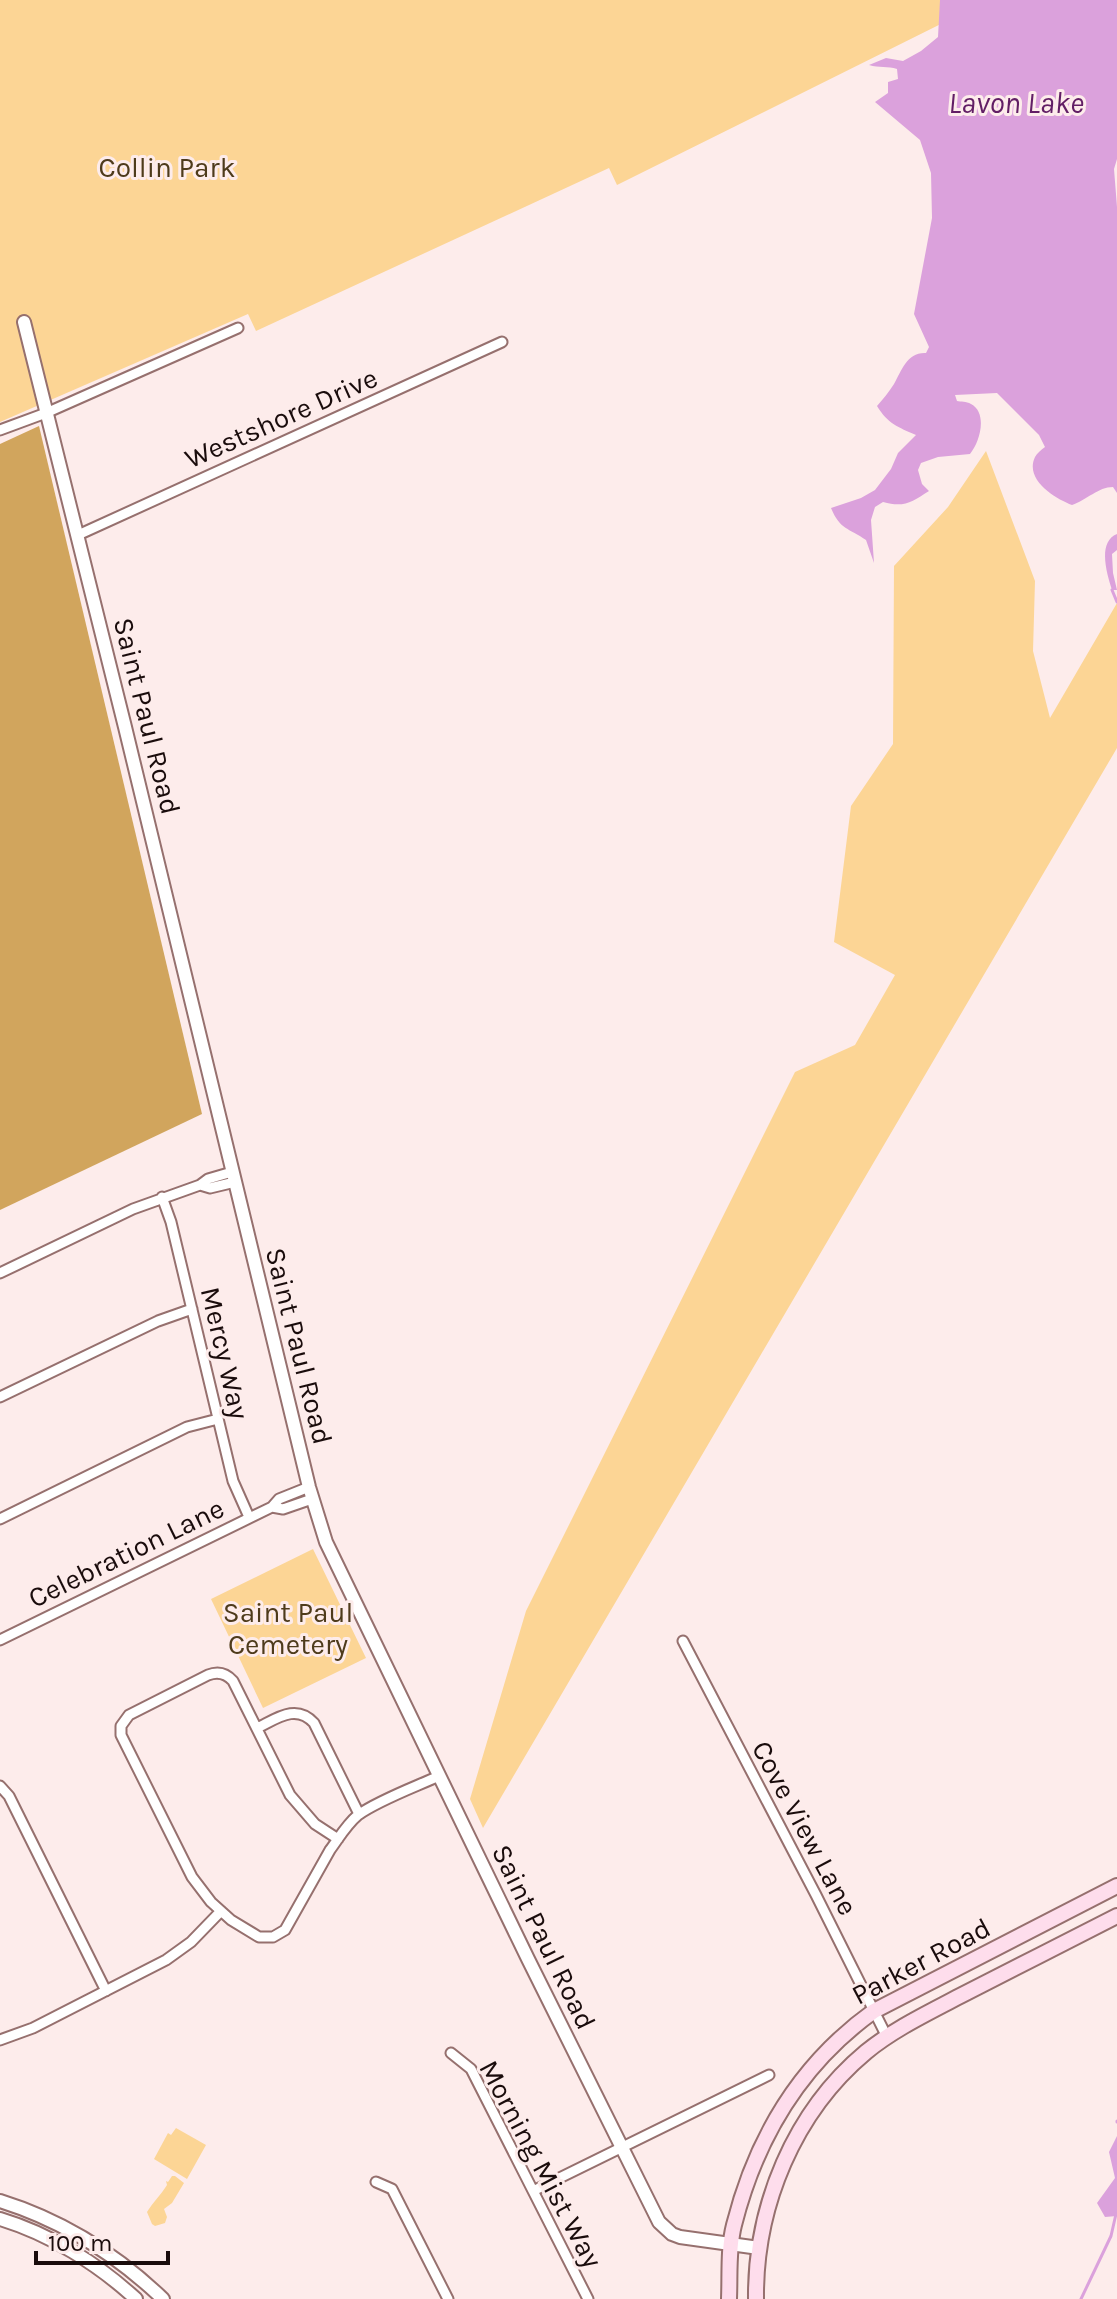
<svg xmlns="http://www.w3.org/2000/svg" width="1117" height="2299" viewBox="0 0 1117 2299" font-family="Karla,sans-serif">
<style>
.green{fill:#fcd595}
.forest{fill:#d1a55d}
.water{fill:#dba1dc}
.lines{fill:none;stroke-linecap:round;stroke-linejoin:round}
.stream{stroke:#dba1dc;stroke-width:3}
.minor-casing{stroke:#96706e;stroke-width:13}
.tertiary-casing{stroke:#96706e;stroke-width:16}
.secondary-casing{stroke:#96706e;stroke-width:18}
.minor{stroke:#fff;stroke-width:9}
.tertiary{stroke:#fff;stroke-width:12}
.secondary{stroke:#feddec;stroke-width:14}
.labels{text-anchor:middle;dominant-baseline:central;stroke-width:6;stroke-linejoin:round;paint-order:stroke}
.park-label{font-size:28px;fill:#4e3b1b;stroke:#fdeceb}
.street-label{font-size:28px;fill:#1a0c0c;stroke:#fdeceb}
.water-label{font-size:30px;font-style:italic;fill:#621e65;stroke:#fdeceb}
</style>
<rect width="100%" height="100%" fill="#fdeceb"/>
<path class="green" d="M0 0H982L981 4 617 185 609 168 256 331 248 314 0 422Z
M986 451 1035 581 1033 651 1050 718 1117 603V748L483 1828 470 1799 526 1611 795 1072 855 1045 895 975 834 942 851 806 893 744 894 566 948 507Z
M313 1549 366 1658 263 1708 211 1599Z
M176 2128 206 2145 187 2179 154 2159 168 2133 171 2135Z
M172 2176H175L184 2183 172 2203 164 2209 167 2217 165 2223 155 2226 152 2224 147 2212C153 2202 161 2195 167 2185L166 2181 168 2182Z"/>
<path class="forest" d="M39 426 202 1114 0 1210V444Z"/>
<path class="water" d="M940 0H1117V159L1114 169 1117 207V493L1113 487C1098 487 1087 500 1072 505 1056 499 1024 480 1035 457 1037 453 1041 450 1045 447L1039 435 997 393 955 395 957 401C961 402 966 401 971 404 988 413 980 442 970 454L938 457 921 463 918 470 922 484 929 491C912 502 904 508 883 502L875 507 871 520 874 563 866 540C849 528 840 530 831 508L861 498 875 490 891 469 898 453 916 435C898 427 888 424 877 406 883 399 889 392 894 384 902 370 907 352 926 353L929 347 914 314 932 218 931 173 920 140 875 102 888 93V82L898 79 897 69C888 66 879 68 869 65L886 58 903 61 921 51 938 37Z
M1117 534V550L1112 554 1113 573 1117 590H1112C1107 574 1097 542 1117 534Z
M1117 2136V2216L1105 2217 1097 2203 1115 2178 1109 2152Z"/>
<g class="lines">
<path class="stream" d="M1112 590 1117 602
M1117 2121V2122
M1081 2299 1111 2236 1116 2214"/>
<g class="minor-casing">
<path id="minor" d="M0 430 46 413 238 328
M78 535 502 342
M232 1172 208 1179 200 1185 210 1188 235 1182
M162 1197 171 1222 233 1481 249 1517
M0 1273 133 1209 200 1185
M0 1397 158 1321 192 1309
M309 1487 279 1499 272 1507 283 1509 312 1499
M0 1519 187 1427 218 1419
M0 1640 272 1507
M683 1641 816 1895 887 2037
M257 1728C276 1719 296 1703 314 1723L359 1814
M0 1786 9 1796 106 1991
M338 1839 315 1824 290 1795 233 1681C226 1673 218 1671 208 1675L129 1715 121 1726V1735L192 1877 211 1902 231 1920 259 1937H273L285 1930 330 1850C339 1838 346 1825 358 1815 379 1800 415 1787 439 1776
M0 2040 33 2028 166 1960 191 1942 221 1911
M451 2053 471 2069 588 2299
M376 2182 392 2189 448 2299
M533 2191 769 2075"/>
</g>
<g class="tertiary-casing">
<path id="tertiary" d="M24 322 125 727 309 1487 326 1542 528 1959 659 2222 672 2234 680 2237 759 2248
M0 2201C61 2220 117 2255 163 2299
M0 2219C50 2234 98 2264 136 2299"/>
</g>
<g class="secondary-casing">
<path id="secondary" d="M729 2299C730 2275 728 2248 734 2225 756 2138 800 2064 874 2011L1117 1886
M756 2299C755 2206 794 2112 866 2052 894 2029 928 2013 960 1996 1012 1969 1065 1943 1117 1916"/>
</g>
<use href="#minor" class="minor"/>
<use href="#tertiary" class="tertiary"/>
<use href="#secondary" class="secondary"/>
</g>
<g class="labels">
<g class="park-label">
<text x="167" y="167">Collin Park</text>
<text x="288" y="1612">Saint Paul<tspan x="288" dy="32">Cemetery</tspan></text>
</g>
<g class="street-label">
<text transform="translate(281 418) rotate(-24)">Westshore Drive</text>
<text transform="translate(147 716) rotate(76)">Saint Paul Road</text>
<text transform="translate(299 1346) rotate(76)">Saint Paul Road</text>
<text transform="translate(225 1353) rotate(77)">Mercy Way</text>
<text transform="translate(126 1553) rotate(-26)">Celebration Lane</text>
<text transform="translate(805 1828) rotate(62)">Cove View Lane</text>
<text transform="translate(544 1937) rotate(64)">Saint Paul Road</text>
<text transform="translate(921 1961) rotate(-28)">Parker Road</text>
<text transform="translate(541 2164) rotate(62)">Morning Mist Way</text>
</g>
<g class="water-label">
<text x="1016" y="103">Lavon Lake</text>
</g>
</g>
<path d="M36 2251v12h132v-12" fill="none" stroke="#1a0c0c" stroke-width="4"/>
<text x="48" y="2251" font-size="24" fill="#1a0c0c" stroke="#fdeceb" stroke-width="6" paint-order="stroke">100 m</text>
</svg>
